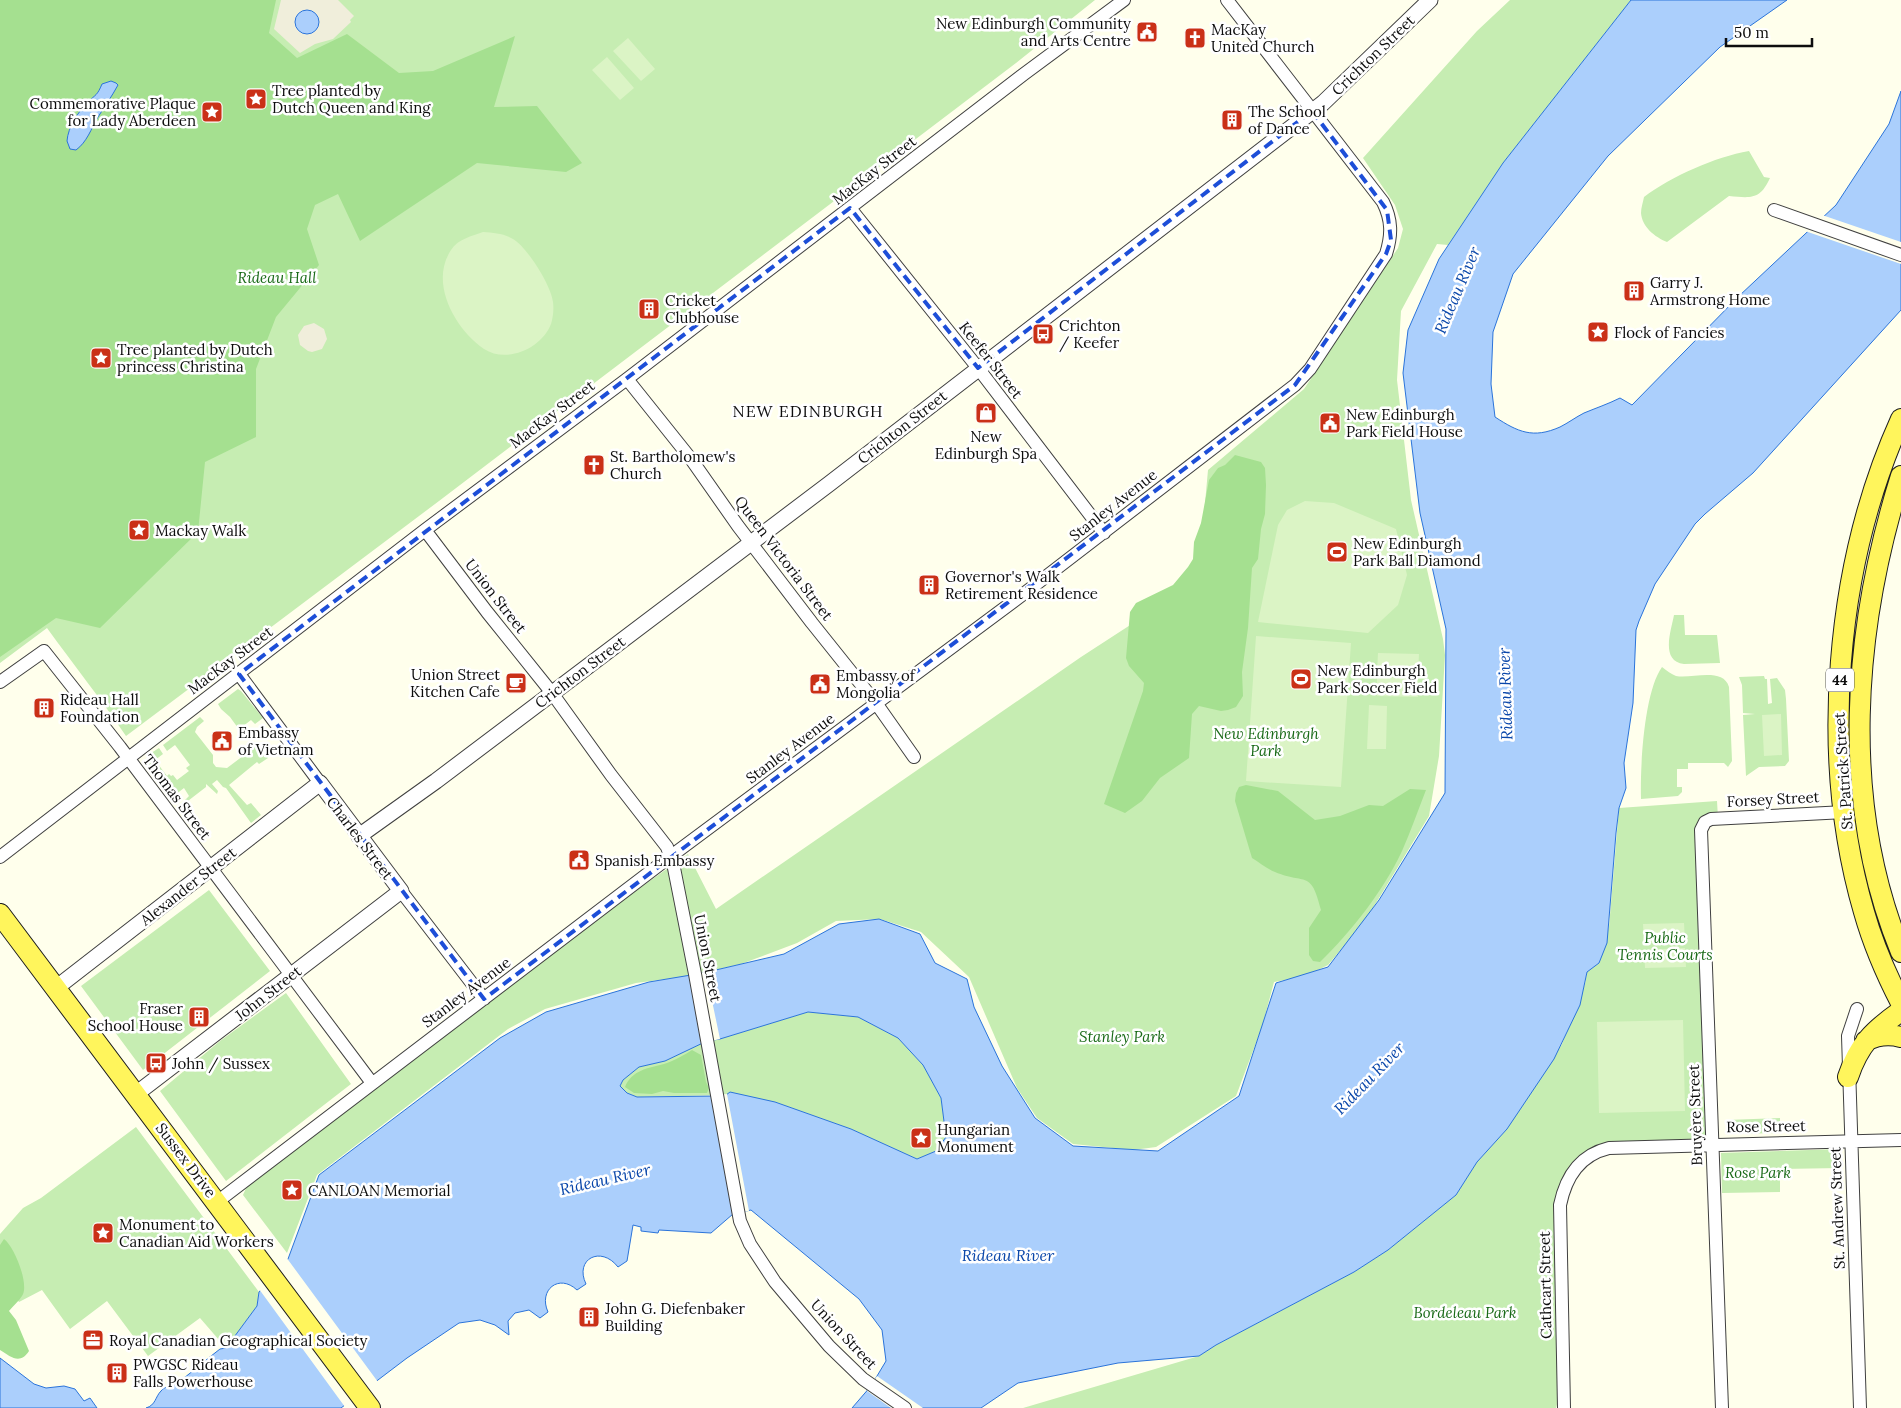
<svg xmlns="http://www.w3.org/2000/svg" width="1901" height="1408" viewBox="0 0 1901 1408" font-family="Lora,serif">
<style>
.green{fill:#c6edb2}
.forest{fill:#a5e090}
.pitch{fill:#dbf4c5}
.plaza{fill:#f0eedb}
.water{fill:#abcffc;stroke:#2b74da;fill-rule:evenodd}
.pier{fill:#ffffec}
.lines{fill:none;stroke-linecap:round;stroke-linejoin:round}
.minor-casing{stroke:#404040;stroke-width:14}
.tertiary-casing{stroke:#404040;stroke-width:17}
.primary-casing{stroke:#1e1e1e;stroke-width:22}
.minor{stroke:#fff;stroke-width:12}
.tertiary{stroke:#fff;stroke-width:15}
.primary{stroke:#fff55c;stroke-width:20}
.marked{fill:none;stroke:#1d4ed8;stroke-width:4;stroke-dasharray:10 6;stroke-linejoin:round}
.labels{text-anchor:middle;dominant-baseline:central;stroke-width:5;stroke-linejoin:round;paint-order:stroke}
.shield{fill:#fff;stroke:#565656;stroke-width:1}
.shield-label{font-size:14px;font-weight:bold;fill:#0d0d0d}
.poi-label{font-size:15px;fill:#0d0d0d;stroke:#fff;text-anchor:start}
.street-label{font-size:15px;fill:#0d0d0d;stroke:#fff}
.park-label{font-size:15px;font-style:italic;fill:#196a17;stroke:#fff}
.water-label{font-size:16px;font-style:italic;fill:#0a47aa;stroke:#fff}
.neighbourhood-label{font-size:16px;letter-spacing:1px;fill:#0d0d0d;stroke:#fff}
</style>
<rect width="100%" height="100%" fill="#ffffec"/>
<path class="green" d="M0 0H1095L1016 63 439 501 126 736C101 699 73 664 47 628L0 663Z
M1510 0H1631L1503 163 1448 245 1437 244 1401 311 1397 380 1411 500 1443 639 1445 655 1439 756 1429 816 1365 921 1328 965 1306 976 1274 982 1262 1027 1236 1096 1156 1147 1133 1150 1073 1144 1037 1118 1017 1088 969 977 921 932 880 919 836 921 797 943 741 964 689 976 636 983 545 1009 508 1029 317 1175 287 1253 243 1195 247 1186 480 1009 556 947 688 854 716 909 1081 657 1198 581 1208 470 1304 389 1398 248 1403 229 1395 205 1363 158 1477 31Z
M1749 151 1764 177 1770 178C1760 200 1751 198 1729 196L1667 242C1655 237 1642 227 1641 213 1641 208 1643 202 1644 197 1672 176 1715 157 1749 151Z
M1674 615H1684L1685 635H1717L1720 663 1684 664C1660 661 1671 631 1674 615Z
M1662 667C1667 671 1671 674 1676 676 1692 679 1723 667 1729 687L1732 761 1728 767 1724 763H1688V769H1677V787H1682V792L1678 796 1641 799C1640 767 1644 692 1662 667Z
M1764 676 1765 679H1767L1768 704 1772 703 1770 679 1777 678 1785 690 1786 699 1789 761 1785 766 1759 767 1746 776 1743 715 1755 714 1743 713 1742 685 1739 677Z
M238 689 241 691 263 718 255 724 251 720 242 727 238 728 230 717 221 709 218 704Z
M200 717 204 721 197 727 195 732 213 755V763L216 767 227 768 255 747 262 756 265 754 268 758 259 764 257 762 229 785 247 805 251 803 261 815 251 823 226 788 223 787 217 780 212 784 218 791 217 794 206 784V787L184 804 183 802 189 796 184 788 171 798 148 764V755L159 748 163 754 155 760 167 776 169 774 171 776 173 775 177 780 189 771 186 768 190 765 175 745 167 751 163 745Z
M1717 801 1718 818 1705 822 1712 1144 1601 1150 1564 1188V1377L1556 1408H1023L1199 1356 1216 1345 1354 1272 1388 1250 1456 1195 1477 1162 1507 1129 1562 1044 1585 984 1587 972 1599 963 1609 927 1619 808Z
M209 890 270 971 143 1070 81 986Z
M286 993 351 1084 226 1181 160 1091 220 1041Z
M808 1012 858 1017 898 1038 923 1065 941 1098 946 1137 936 1151 917 1159 851 1129 775 1102 726 1095 637 1097 627 1093 620 1086 623 1080 639 1067 665 1061 707 1041 720 1039Z
M1780 1118V1133L1728 1134 1727 1120Z
M136 1127 259 1292 257 1306 226 1348 200 1318 148 1356 107 1301 70 1329 42 1290 19 1302 0 1274V1234L23 1208 41 1198Z
M1841 1149V1168L1780 1169V1192L1722 1193 1721 1153Z"/>
<path class="forest" d="M0 0H276L269 33 297 58 347 34 399 73 433 71 515 36 494 107 537 106 582 163 566 172 477 163 360 241 338 194 315 205 307 229 319 265 276 317 256 369V437L205 462 198 532 100 628 56 618 0 657Z
M1235 455 1261 462 1265 468 1266 485 1265 514 1261 529 1258 559 1252 568 1248 628 1242 672 1243 696 1236 707 1228 710 1221 711 1199 706 1192 714 1189 758 1160 778 1142 801 1125 813 1104 804 1143 691 1144 683 1129 666 1126 658 1130 612 1136 603 1173 585 1188 567 1193 559 1194 542 1201 523 1209 480 1218 468 1225 465Z
M1246 785 1278 791 1315 820 1340 816 1369 805 1383 806 1410 789 1426 790C1418 810 1411 831 1402 851 1384 890 1351 932 1320 962L1313 961 1309 955V928L1321 910C1311 869 1306 885 1275 872 1267 869 1259 862 1252 858L1235 801 1236 793 1239 787Z
M692 1050 701 1055 706 1082 709 1088 707 1093H674L663 1091 652 1094 634 1093 625 1087C632 1070 648 1068 664 1064 674 1061 684 1055 692 1050Z
M4 1239C14 1246 30 1285 22 1296 19 1301 13 1306 9 1311L16 1320 29 1351C20 1365 11 1357 0 1350V1245Z"/>
<path class="pitch" d="M628 38 655 69 641 81 613 51Z
M607 57 634 88 620 100 592 70Z
M483 232C494 233 503 233 513 239 527 247 551 285 553 302 554 310 553 317 551 324 542 348 507 364 484 349 455 329 429 283 451 250 458 239 472 236 483 232Z
M1305 501 1334 503 1396 529 1407 575 1398 605 1368 633 1258 622 1278 525 1287 510Z
M1256 636 1351 643 1341 787 1246 781Z
M1378 653 1419 654 1418 673 1377 672Z
M1377 677 1418 678V697L1377 696Z
M1369 705 1387 706 1386 749H1367Z
M1781 714 1782 755 1764 756 1762 715Z
M1684 923 1685 942 1644 943 1643 924Z
M1685 948 1686 967 1645 968 1644 950Z
M1683 1020 1685 1111 1599 1113 1597 1022Z"/>
<path class="plaza" d="M281 0H338L354 16 350 20 351 22 333 39 315 44 300 53 274 29Z
M314 323 324 329 327 339 322 349 312 352 308 351 300 345 298 335 304 326Z"/>
<path class="water" d="M1631 0H1787L1720 47 1608 156 1513 274 1493 332 1491 384 1495 417C1518 432 1533 439 1560 427 1568 423 1576 417 1584 413 1596 408 1608 404 1620 398L1632 405 1739 296 1836 205 1889 124 1901 91V310L1753 473 1705 514 1695 524 1655 584 1639 621 1636 630 1633 703 1624 763 1626 788 1619 808 1616 833 1607 943 1599 963 1587 972 1580 1005 1554 1059 1507 1129 1477 1162 1456 1195 1388 1250 1354 1272 1216 1345 1199 1356 1118 1363 1018 1383 981 1408H852L871 1386 886 1361 882 1330 859 1299 751 1210 733 1214 711 1233 659 1230 658 1233 641 1231V1227L633 1225 627 1261 618 1267C601 1245 574 1259 586 1284L577 1290C559 1273 538 1290 548 1312L540 1318 529 1310 515 1313 508 1321 509 1335 495 1325 480 1320 459 1323 407 1358 341 1408H146C156 1405 155 1397 161 1391 165 1386 170 1387 175 1384 191 1374 205 1360 220 1349L226 1348 257 1306 259 1292 288 1259 319 1175 500 1038 546 1012 649 982 703 973 784 954 839 924 879 919 920 934 935 963 967 979 974 1007 1002 1066 1035 1118 1073 1146 1158 1151 1239 1096 1276 983 1328 967 1379 900 1445 793 1446 629 1420 513 1403 373 1408 330 1439 259 1503 163ZM808 1012 858 1017 898 1038 923 1065 941 1098 946 1137 936 1151 917 1159 851 1129 775 1102 730 1092 726 1095 718 1096 637 1097 627 1093 620 1086 623 1080 639 1067 665 1061 707 1041 720 1039Z
M295 22a12 12 0 1 1 24 0a12 12 0 1 1-24 0Z
M111 81 116 83 118 85C112 96 105 106 98 117 91 129 87 142 76 150L70 149 67 141C68 127 78 112 88 102 96 94 97 96 102 84Z
M0 1358 34 1384 46 1388 64 1386 75 1389 84 1401 90 1398 97 1408H0Z"/>
<path class="pier" d="M1822 215 1901 242V264L1805 231Z
M706 972 720 1039 703 1043 689 976Z
M727 1094 749 1211 734 1214 712 1095Z
M286 1257 378 1382 345 1407 259 1289Z
M877 1376 923 1408H891L867 1391Z"/>
<g class="lines">
<g class="minor-casing">
<path id="minor" d="M850 208 978 368 1104 533
M1774 210 1901 255
M627 379 691 459 738 526 812 623 876 703 914 757
M425 530 487 612 552 693 611 775 667 847 674 868 695 974 740 1221 750 1244 775 1282 829 1346 863 1379 905 1408
M239 674 320 783
M0 682 44 651 120 747 372 1083
M0 857 425 530 627 379 1024 74 1124 0
M401 891 484 999
M1857 1009 1848 1036 1860 1408
M217 1202 663 862 1026 592 1295 385 1310 369 1386 254C1392 235 1392 220 1383 202L1227 0
M1564 1408 1560 1205C1566 1176 1580 1155 1609 1148L1901 1140
M1722 1408 1701 830 1705 822 1711 819 1845 812"/>
</g>
<g class="tertiary-casing">
<path id="tertiary" d="M359 836 436 781 829 484 1323 103 1430 0
M56 988 320 783 401 891 136 1094"/>
</g>
<g class="primary-casing">
<path id="primary" d="M1901 419C1835 565 1819 758 1864 912 1873 944 1886 974 1901 1003
M1901 476C1853 629 1839 801 1901 952
M0 914 370 1408
M1866 1041C1877 1035 1889 1034 1901 1037
M1848 1077C1859 1044 1874 1030 1901 1011"/>
</g>
<use href="#minor" class="minor"/>
<use href="#tertiary" class="tertiary"/>
<use href="#primary" class="primary"/>
</g>
<path class="marked" d="M1312 111 1387 210 1391 240 1386 254 1295 385 484 999 239 674 850 208 978 368Z"/>
<defs>
<g id="civic-square" transform="scale(1.125)"><rect x="-9" y="-9" width="18" height="18" rx="4" fill="#ca3017" stroke="#fff"/><path d="M-.6-6.5H3V-4.5H.6V-3L4-1V1h2V6H-6V1h2V-1L-.6-3ZM-1.2 2.5V6h2.4V2.5Z" fill="#fff"/></g>
<g id="church-square" transform="scale(1.125)"><rect x="-9" y="-9" width="18" height="18" rx="4" fill="#ca3017" stroke="#fff"/><path d="M-1.2-6h2.4v3.5h3.3v2.4h-3.3V6h-2.4V-.1h-3.3v-2.4h3.3Z" fill="#fff"/></g>
<g id="sight-square" transform="scale(1.125)"><rect x="-9" y="-9" width="18" height="18" rx="4" fill="#ca3017" stroke="#fff"/><path d="M0-6L1.8-2.2L6-1.7L2.9 1.2L3.7 5.4L0 3.3L-3.7 5.4L-2.9 1.2L-6-1.7L-1.8-2.2Z" fill="#fff"/></g>
<g id="building-square" transform="scale(1.125)"><rect x="-9" y="-9" width="18" height="18" rx="4" fill="#ca3017" stroke="#fff"/><path d="M-4-6H4V6H1V3H-1V6H-4ZM-2.5-4.3h1.7v1.8h-1.7ZM.8-4.3h1.7v1.8H.8ZM-2.5-1h1.7V.8h-1.7ZM.8-1h1.7V.8H.8Z" fill="#fff"/></g>
<g id="bus-square" transform="scale(1.125)"><rect x="-9" y="-9" width="18" height="18" rx="4" fill="#ca3017" stroke="#fff"/><path d="M-5-6H5V4H4V6H2V4H-2V6H-4V4H-5ZM-3.5-4V0h7V-4ZM-3.5 1.2v1.5H-2V1.2ZM2 1.2v1.5H3.5V1.2Z" fill="#fff"/></g>
<g id="shop-square" transform="scale(1.125)"><rect x="-9" y="-9" width="18" height="18" rx="4" fill="#ca3017" stroke="#fff"/><path d="M-5-2.5h2.3a2.7 3.5 0 0 1 5.4 0H5L5.5 6h-11ZM-1.5-2.5h3a1.5 2.3 0 0 0-3 0Z" fill="#fff"/></g>
<g id="stadium-square" transform="scale(1.125)"><rect x="-9" y="-9" width="18" height="18" rx="4" fill="#ca3017" stroke="#fff"/><path d="M0-5a6.5 5 0 1 0 0 10a6.5 5 0 1 0 0-10ZM-3.5-1.8h7v3.6h-7Z" fill="#fff"/></g>
<g id="cafe-square" transform="scale(1.125)"><rect x="-9" y="-9" width="18" height="18" rx="4" fill="#ca3017" stroke="#fff"/><path d="M-5.5-4.5H6V0H3Q3 3.5 0 3.5H-2.5Q-5.5 3.5-5.5 0ZM3-3.2v2h1.7v-2ZM-6 4.5H4V6H-6Z" fill="#fff"/></g>
<g id="office-square" transform="scale(1.125)"><rect x="-9" y="-9" width="18" height="18" rx="4" fill="#ca3017" stroke="#fff"/><path d="M-6-3h4V-5.5h4V-3h4V5H-6ZM-1-4.5V-3h2v-1.5ZM-6 0V1H6V0Z" fill="#fff"/></g>
</defs>
<g fill-rule="evenodd">
<use href="#civic-square" x="1147" y="32"/>
<use href="#church-square" x="1195" y="38"/>
<use href="#sight-square" x="256" y="99"/>
<use href="#sight-square" x="212" y="112"/>
<use href="#building-square" x="1232" y="120"/>
<use href="#building-square" x="1634" y="291"/>
<use href="#building-square" x="649" y="309"/>
<use href="#sight-square" x="1598" y="332"/>
<use href="#bus-square" x="1043" y="334"/>
<use href="#sight-square" x="101" y="358"/>
<use href="#shop-square" x="986" y="413"/>
<use href="#civic-square" x="1330" y="423"/>
<use href="#church-square" x="594" y="465"/>
<use href="#sight-square" x="139" y="530"/>
<use href="#stadium-square" x="1337" y="552"/>
<use href="#building-square" x="929" y="585"/>
<use href="#stadium-square" x="1301" y="679"/>
<use href="#cafe-square" x="516" y="683"/>
<use href="#civic-square" x="820" y="684"/>
<use href="#building-square" x="44" y="708"/>
<use href="#civic-square" x="222" y="741"/>
<use href="#civic-square" x="579" y="860"/>
<use href="#building-square" x="199" y="1017"/>
<use href="#bus-square" x="156" y="1063"/>
<use href="#sight-square" x="921" y="1138"/>
<use href="#sight-square" x="292" y="1190"/>
<use href="#sight-square" x="103" y="1233"/>
<use href="#building-square" x="589" y="1317"/>
<use href="#office-square" x="93" y="1340"/>
<use href="#building-square" x="117" y="1373"/>
</g>
<g class="labels">
<rect class="shield" x="1826" y="668.5" width="28" height="23" rx="4"/>
<g class="shield-label">
<text x="1840" y="680">44</text>
</g>
<g class="poi-label">
<text x="1131" y="23" text-anchor="end">New Edinburgh Community<tspan x="1131" dy="17">and Arts Centre</tspan></text>
<text x="1211" y="29">MacKay<tspan x="1211" dy="17">United Church</tspan></text>
<text x="272" y="90">Tree planted by<tspan x="272" dy="17">Dutch Queen and King</tspan></text>
<text x="196" y="103" text-anchor="end">Commemorative Plaque<tspan x="196" dy="17">for Lady Aberdeen</tspan></text>
<text x="1248" y="111">The School<tspan x="1248" dy="17">of Dance</tspan></text>
<text x="1650" y="282">Garry J.<tspan x="1650" dy="17">Armstrong Home</tspan></text>
<text x="665" y="300">Cricket<tspan x="665" dy="17">Clubhouse</tspan></text>
<text x="1059" y="325">Crichton<tspan x="1059" dy="17">/ Keefer</tspan></text>
<text x="1614" y="332">Flock of Fancies</text>
<text x="117" y="349">Tree planted by Dutch<tspan x="117" dy="17">princess Christina</tspan></text>
<text x="1346" y="414">New Edinburgh<tspan x="1346" dy="17">Park Field House</tspan></text>
<text x="986" y="436" text-anchor="middle">New<tspan x="986" dy="17">Edinburgh Spa</tspan></text>
<text x="610" y="456">St. Bartholomew's<tspan x="610" dy="17">Church</tspan></text>
<text x="155" y="530">Mackay Walk</text>
<text x="1353" y="543">New Edinburgh<tspan x="1353" dy="17">Park Ball Diamond</tspan></text>
<text x="945" y="576">Governor's Walk<tspan x="945" dy="17">Retirement Residence</tspan></text>
<text x="1317" y="670">New Edinburgh<tspan x="1317" dy="17">Park Soccer Field</tspan></text>
<text x="500" y="674" text-anchor="end">Union Street<tspan x="500" dy="17">Kitchen Cafe</tspan></text>
<text x="836" y="675">Embassy of<tspan x="836" dy="17">Mongolia</tspan></text>
<text x="60" y="699">Rideau Hall<tspan x="60" dy="17">Foundation</tspan></text>
<text x="238" y="732">Embassy<tspan x="238" dy="17">of Vietnam</tspan></text>
<text x="595" y="860">Spanish Embassy</text>
<text x="183" y="1008" text-anchor="end">Fraser<tspan x="183" dy="17">School House</tspan></text>
<text x="172" y="1063">John / Sussex</text>
<text x="937" y="1129">Hungarian<tspan x="937" dy="17">Monument</tspan></text>
<text x="308" y="1190">CANLOAN Memorial</text>
<text x="119" y="1224">Monument to<tspan x="119" dy="17">Canadian Aid Workers</tspan></text>
<text x="605" y="1308">John G. Diefenbaker<tspan x="605" dy="17">Building</tspan></text>
<text x="109" y="1340">Royal Canadian Geographical Society</text>
<text x="133" y="1364">PWGSC Rideau<tspan x="133" dy="17">Falls Powerhouse</tspan></text>
</g>
<g class="street-label">
<text transform="translate(1373 55) rotate(-44)">Crichton Street</text>
<text transform="translate(874 170) rotate(-38)">MacKay Street</text>
<text transform="translate(991 360) rotate(52)">Keefer Street</text>
<text transform="translate(552 414) rotate(-37)">MacKay Street</text>
<text transform="translate(902 427) rotate(-38)">Crichton Street</text>
<text transform="translate(1113 505) rotate(-38)">Stanley Avenue</text>
<text transform="translate(784 558) rotate(53)">Queen Victoria Street</text>
<text transform="translate(496 596) rotate(52)">Union Street</text>
<text transform="translate(230 660) rotate(-37)">MacKay Street</text>
<text transform="translate(580 672) rotate(-37)">Crichton Street</text>
<text transform="translate(790 748) rotate(-37)">Stanley Avenue</text>
<text transform="translate(1843 771) rotate(-94)">St. Patrick Street</text>
<text transform="translate(177 797) rotate(53)">Thomas Street</text>
<text transform="translate(1773 799) rotate(-3)">Forsey Street</text>
<text transform="translate(360 838) rotate(53)">Charles Street</text>
<text transform="translate(188 886) rotate(-38)">Alexander Street</text>
<text transform="translate(708 958) rotate(79)">Union Street</text>
<text transform="translate(466 992) rotate(-37)">Stanley Avenue</text>
<text transform="translate(268 993) rotate(-38)">John Street</text>
<text transform="translate(1695 1115) rotate(-92)">Bruyère Street</text>
<text transform="translate(1766 1126) rotate(-1)">Rose Street</text>
<text transform="translate(186 1160) rotate(53)">Sussex Drive</text>
<text transform="translate(1837 1208) rotate(-92)">St. Andrew Street</text>
<text transform="translate(1545 1285) rotate(-91)">Cathcart Street</text>
<text transform="translate(844 1334) rotate(47)">Union Street</text>
</g>
<g class="park-label">
<text x="277" y="277">Rideau Hall</text>
<text x="1266" y="733">New Edinburgh<tspan x="1266" dy="17">Park</tspan></text>
<text x="1665" y="937">Public<tspan x="1665" dy="17">Tennis Courts</tspan></text>
<text x="1122" y="1036">Stanley Park</text>
<text x="1758" y="1172">Rose Park</text>
<text x="1465" y="1312">Bordeleau Park</text>
</g>
<g class="water-label">
<text transform="translate(1457 290) rotate(-67)">Rideau River</text>
<text transform="translate(1505 694) rotate(-92)">Rideau River</text>
<text transform="translate(1369 1078) rotate(-46)">Rideau River</text>
<text transform="translate(605 1179) rotate(-13)">Rideau River</text>
<text x="1008" y="1255">Rideau River</text>
</g>
<g class="neighbourhood-label">
<text x="808" y="411">NEW EDINBURGH</text>
</g>
</g>
<path d="M1726 38v8h86v-8" fill="none" stroke="#0d0d0d" stroke-width="2.5"/>
<text x="1734" y="38" font-size="15" fill="#0d0d0d" stroke="#ffffff" stroke-width="4" paint-order="stroke">50 m</text>
</svg>
